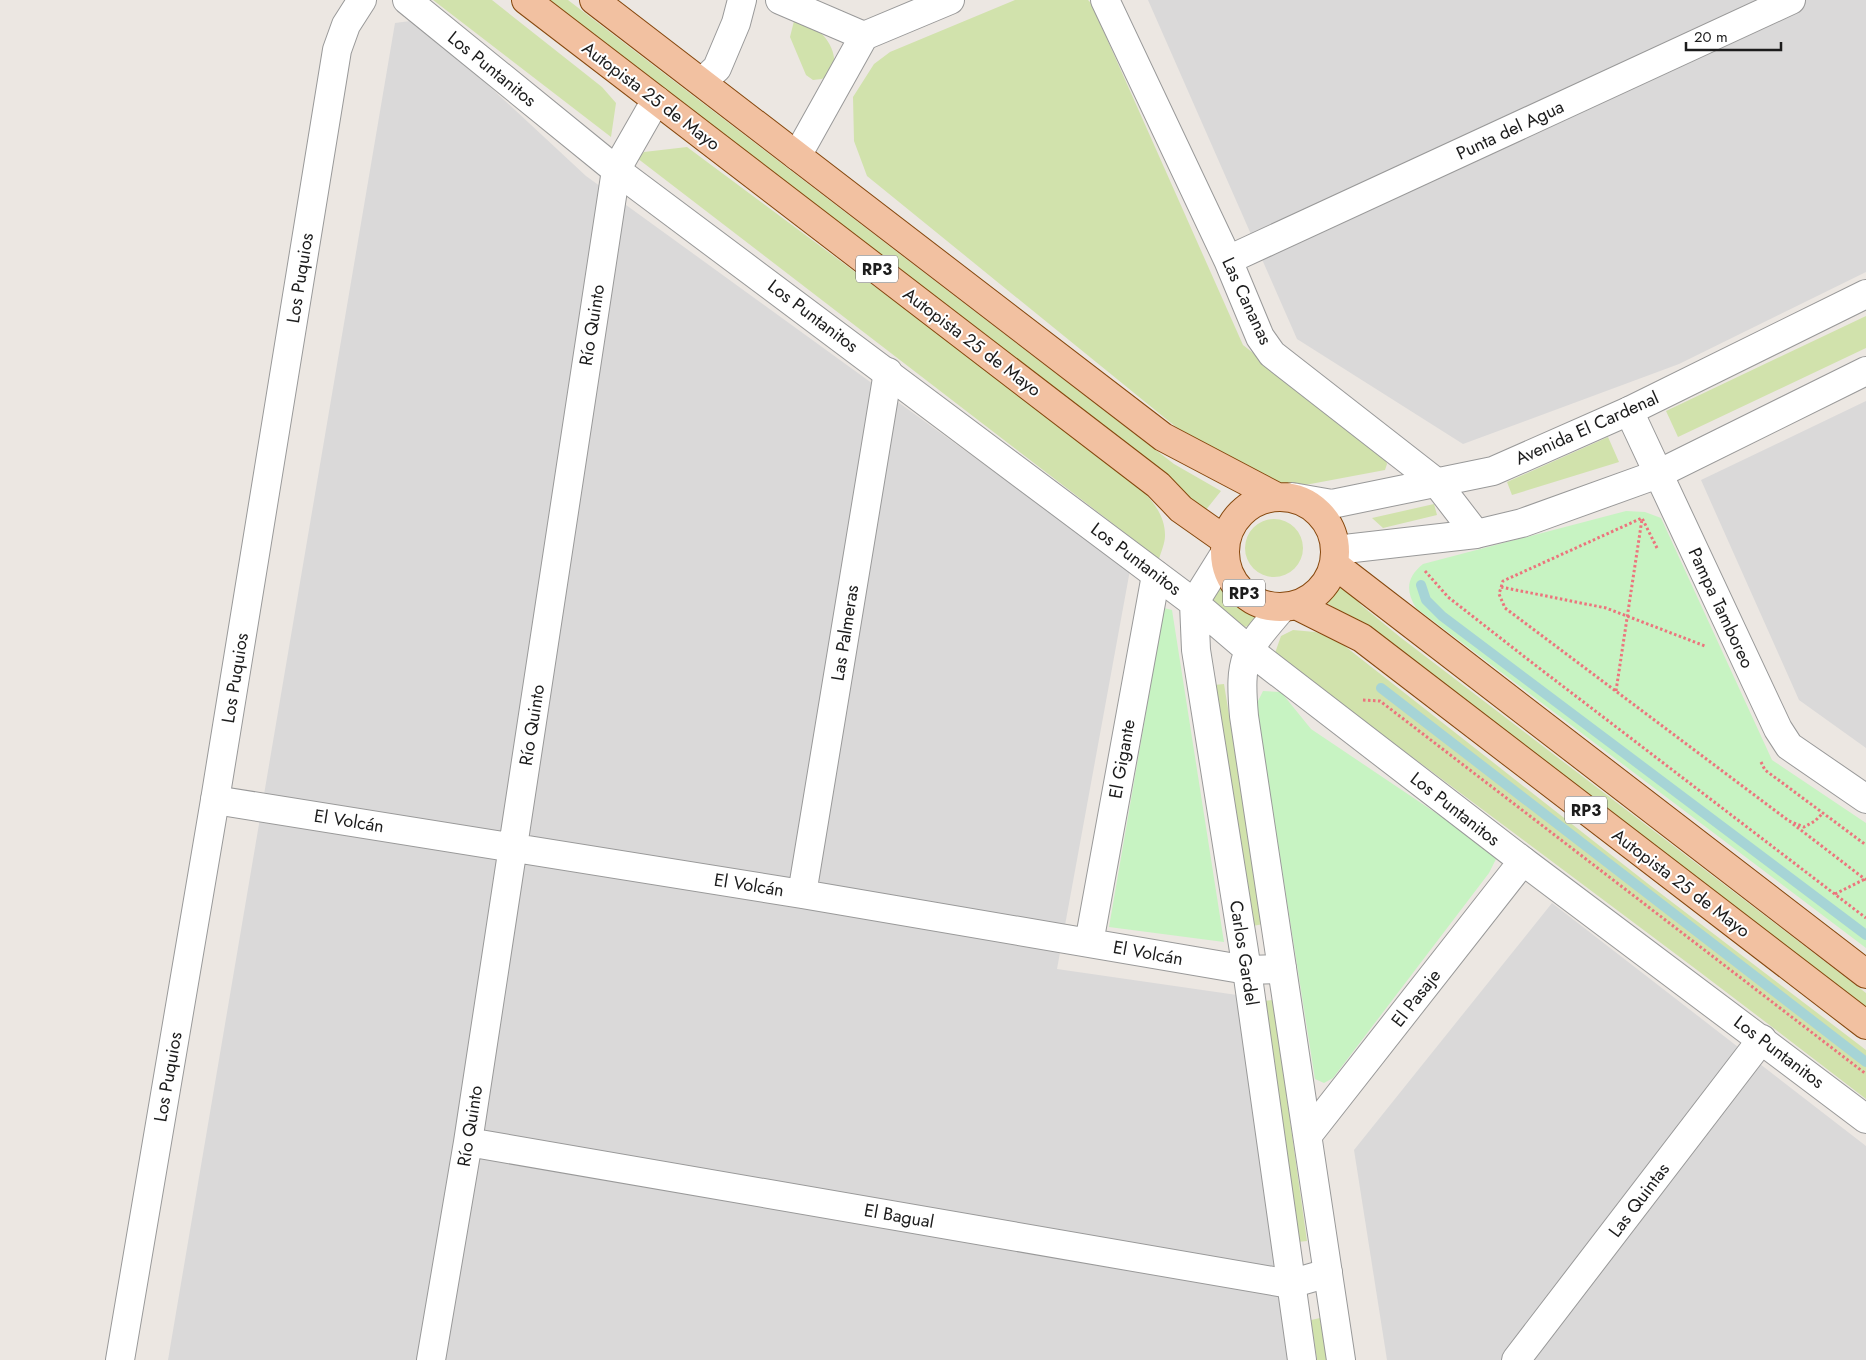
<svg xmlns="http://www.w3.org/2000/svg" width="1866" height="1360" viewBox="0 0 1866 1360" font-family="Jost,sans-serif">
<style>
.residential{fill:#dad9d9}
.grass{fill:#d1e2ac}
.park{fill:#c7f3c2}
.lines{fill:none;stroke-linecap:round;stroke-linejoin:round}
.stream{stroke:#a6d4d6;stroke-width:10}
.minor-casing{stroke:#999;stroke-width:30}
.tertiary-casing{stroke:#999;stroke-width:30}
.primary-casing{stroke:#86480e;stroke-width:30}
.path{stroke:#ec747d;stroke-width:3;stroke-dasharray:2.5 2.5;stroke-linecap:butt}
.minor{stroke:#fff;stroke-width:28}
.tertiary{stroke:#fff;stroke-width:28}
.primary{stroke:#f2c1a1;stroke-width:28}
.labels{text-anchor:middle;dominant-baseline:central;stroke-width:4;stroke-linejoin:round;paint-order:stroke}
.shield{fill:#fff;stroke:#606060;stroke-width:1}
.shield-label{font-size:16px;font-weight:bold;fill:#1c1c1c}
.street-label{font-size:18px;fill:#1c1c1c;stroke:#fff}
</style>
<rect width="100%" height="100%" fill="#ece7e2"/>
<path class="residential" d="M1148 0H1866V272L1679 364 1463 444 1297 339Z
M418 20 586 176 1130 570 1057 969 1237 995 1290 1360H168L395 23Z
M1866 401V748L1799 700 1701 480Z
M1552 903 1866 1146V1360H1387L1354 1150Z"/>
<path class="grass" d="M433 0H492L602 87 616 103 611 137Z
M542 0H568L1174 464 1221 491 1201 516Z
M1015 0H1088L1091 3 1243 345 1385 458 1387 464 1385 470 1305 485 1281 484 1256 474 1176 427 867 176 854 141 853 97 874 64 890 52Z
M794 21C820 25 838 45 834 71L822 79 813 80 806 75 790 37Z
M687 147 1104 457C1126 477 1166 502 1165 536 1165 543 1161 552 1159 559L637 158 644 152Z
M1866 316V348L1678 437 1666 411Z
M1608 437 1619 462 1512 495 1507 482Z
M1434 504 1437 515 1383 528 1372 518Z
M1245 548a29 29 0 1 1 58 0a29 29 0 1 1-58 0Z
M1216 582 1255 609 1257 614 1252 624 1245 627 1206 599Z
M1344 583 1361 605 1400 637 1866 993V1010L1356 621 1322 600Z
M1293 630 1315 632 1337 640 1647 883 1866 1050V1099C1671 948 1471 803 1275 653L1281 636Z
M1224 684 1263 924 1253 926 1214 685Z
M1273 1000 1307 1241 1297 1242 1264 1001Z
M1320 1318V1319L1327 1360H1317L1311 1320Z"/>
<path class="park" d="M1626 511 1645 512 1661 518 1772 760 1866 823V948L1416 608C1405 590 1407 577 1423 564Z
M1164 608 1172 610 1224 942 1109 927Z
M1263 691 1281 692 1311 729 1488 848 1496 859 1489 873 1333 1078 1324 1083 1315 1079 1256 705Z"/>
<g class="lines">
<path class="stream" d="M1421 585 1426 600 1442 616 1866 935
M1381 688 1866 1062"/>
<g class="minor-casing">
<path id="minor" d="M780 0 864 36
M1105 0 1228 260 1260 337 1272 354 1436 482 1476 534
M702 82 717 68 736 23 742 0
M797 156 864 36 950 0
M1228 260 1791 0
M1629 411 1778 729 1789 746 1866 799
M215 800 802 894 1247 970 1282 969
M802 894 888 372
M1089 943 1156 575
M1308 1135 1523 861
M468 1142 1290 1284 1328 1273
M431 1360 468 1142 616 170 656 100
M1516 1360 1762 1039"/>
</g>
<g class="tertiary-casing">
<path id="tertiary" d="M407 0 616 170 1194 603 1249 650 1523 861 1866 1119
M1292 497 1332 504 1493 471 1629 411 1866 294
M1336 550 1476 534 1522 523 1658 474 1866 371
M1224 555 1194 603 1196 650 1247 970 1302 1360
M1281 609C1244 652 1239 658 1244 716L1341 1360
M120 1360 215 800 337 50 346 25 362 0"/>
</g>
<g class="primary-casing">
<path id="primary" d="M526 0 1158 485 1181 509 1225 540
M594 0 1163 437 1275 496
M1225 552a55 55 0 1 1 110 0a55 55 0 1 1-110 0Z
M1335 565 1866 974
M1298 606 1362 638 1866 1025"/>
</g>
<path class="path" d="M1657 548 1642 518 1503 581 1499 594 1505 608 1789 821 1804 827 1815 821 1823 813
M1425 571 1448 597 1526 658 1866 918
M1501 587 1606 608 1705 646
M1616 691 1642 519
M1363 700 1380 701 1866 1074
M1761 762 1765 770 1866 845
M1793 824 1866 880
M1835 894 1865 879"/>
<use href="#minor" class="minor"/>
<use href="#tertiary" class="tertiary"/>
<use href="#primary" class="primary"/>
</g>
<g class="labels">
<g class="shield">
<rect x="856" y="255.5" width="42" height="27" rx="4"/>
<rect x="1223" y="579.5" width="42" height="27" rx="4"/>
<rect x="1565" y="796.5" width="42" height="27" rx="4"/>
</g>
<g class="shield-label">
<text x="877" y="269">RP3</text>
<text x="1244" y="593">RP3</text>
<text x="1586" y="810">RP3</text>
</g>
<g class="street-label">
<text transform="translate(492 69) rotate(39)">Los Puntanitos</text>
<text transform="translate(651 96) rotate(37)">Autopista 25 de Mayo</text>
<text transform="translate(1510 130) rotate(-25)">Punta del Agua</text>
<text transform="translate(300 278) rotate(-81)">Los Puquios</text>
<text transform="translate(1247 301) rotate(65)">Las Cananas</text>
<text transform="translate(813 316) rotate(37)">Los Puntanitos</text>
<text transform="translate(592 325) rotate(-81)">Río Quinto</text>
<text transform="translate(972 342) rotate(37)">Autopista 25 de Mayo</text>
<text transform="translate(1587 428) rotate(-24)">Avenida El Cardenal</text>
<text transform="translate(1136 559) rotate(37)">Los Puntanitos</text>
<text transform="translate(1721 608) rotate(65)">Pampa Tamboreo</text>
<text transform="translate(845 633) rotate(-81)">Las Palmeras</text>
<text transform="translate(235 678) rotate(-81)">Los Puquios</text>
<text transform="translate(532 725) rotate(-81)">Río Quinto</text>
<text transform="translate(1122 759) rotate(-80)">El Gigante</text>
<text transform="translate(1455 809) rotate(38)">Los Puntanitos</text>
<text transform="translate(349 821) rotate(9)">El Volcán</text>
<text transform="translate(1681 883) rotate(37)">Autopista 25 de Mayo</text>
<text transform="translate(749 885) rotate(9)">El Volcán</text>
<text transform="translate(1148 953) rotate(10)">El Volcán</text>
<text transform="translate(1244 953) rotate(81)">Carlos Gardel</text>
<text transform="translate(1416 998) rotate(-52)">El Pasaje</text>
<text transform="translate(1779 1052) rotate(37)">Los Puntanitos</text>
<text transform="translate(168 1077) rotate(-80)">Los Puquios</text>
<text transform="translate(470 1126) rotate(-81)">Río Quinto</text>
<text transform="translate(1639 1200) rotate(-53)">Las Quintas</text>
<text transform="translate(899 1216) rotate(10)">El Bagual</text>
</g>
</g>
<path d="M1686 42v8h95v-8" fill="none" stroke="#1c1c1c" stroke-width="2.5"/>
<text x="1694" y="42" font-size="15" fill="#1c1c1c" stroke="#ffffff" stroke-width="4" paint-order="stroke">20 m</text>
</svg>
